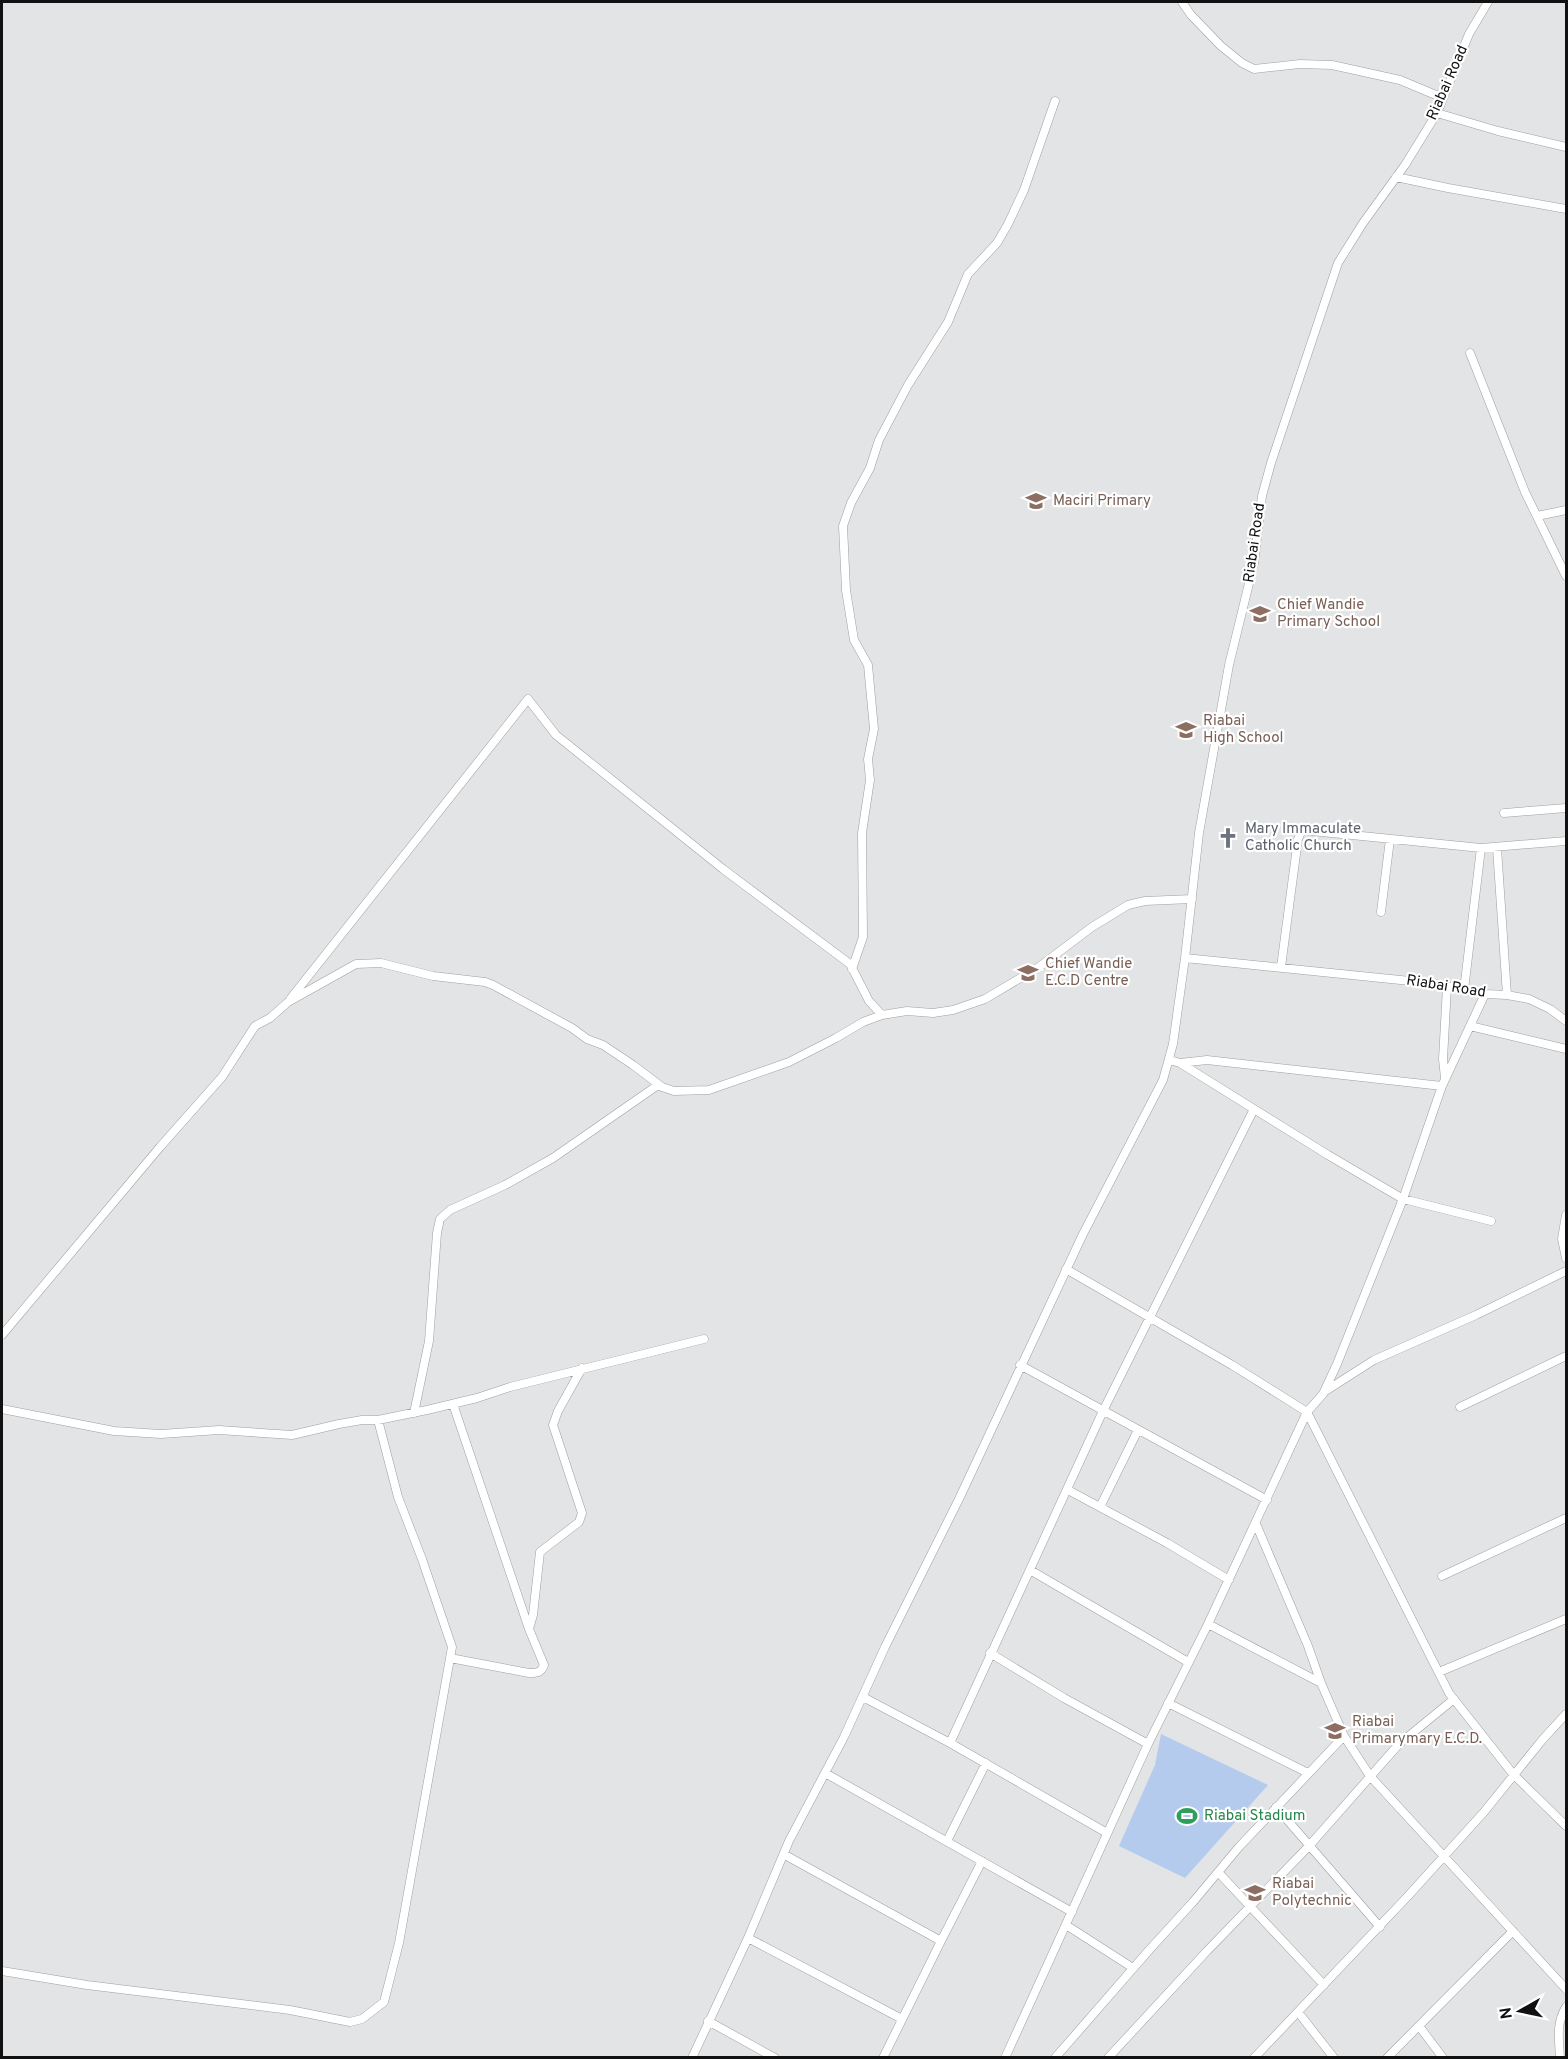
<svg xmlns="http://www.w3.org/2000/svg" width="1568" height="2059" viewBox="0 0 1568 2059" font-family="Overpass,sans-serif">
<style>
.green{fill:#b4cbee}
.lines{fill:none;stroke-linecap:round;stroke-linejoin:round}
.street-casing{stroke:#9e9fa1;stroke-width:9}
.street{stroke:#fff;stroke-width:8}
.labels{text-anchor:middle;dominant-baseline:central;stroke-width:4.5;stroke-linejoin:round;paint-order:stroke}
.street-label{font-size:15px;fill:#111112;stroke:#fff}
.education-label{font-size:15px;fill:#785e54;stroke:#fff;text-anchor:start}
.worship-label{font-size:15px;fill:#5b616d;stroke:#fff;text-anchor:start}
.leisure-label{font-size:15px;fill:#27864d;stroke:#fff;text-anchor:start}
</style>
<rect width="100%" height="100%" fill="#e2e4e6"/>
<path class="green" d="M1161 1734 1268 1785 1185 1878 1119 1846 1155 1765Z"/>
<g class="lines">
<g class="street-casing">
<path id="street" d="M1182 2 1191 15 1221 46 1242 63 1254 69 1300 64 1332 65 1400 80 1443 98
M1488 2 1469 34 1437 113 1405 165 1363 223 1338 263 1271 463 1262 496 1254 563 1229 665 1199 833 1185 958 1430 983 1485 994 1507 995 1529 999 1550 1009 1566 1021
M1437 113 1498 131 1566 147
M1396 177 1448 188 1566 209
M1470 353 1525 492 1566 576
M1537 516 1566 510
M1504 813 1566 808
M1497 848 1507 995
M1381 912 1390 839
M1281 967 1298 839 1302 830 1481 848 1566 841
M852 969 863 937 862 833 870 780 868 759 874 729 868 665 854 640 846 590 843 526 851 503 870 468 879 440 908 385 948 322 968 274 997 243 1008 224 1024 190 1055 101
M1464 990 1481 848
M291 998 528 699 556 735 723 869 850 964 869 1001 882 1015
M1470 1026 1566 1049
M1170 1060 1180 1063 1328 1155 1403 1199 1491 1221
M1180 1063 1207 1060 1442 1086
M1445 1078 1443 1059 1447 987
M1566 1215 1562 1239 1566 1258
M1066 1269 1232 1365 1307 1412 1449 1693 1513 1774 1566 1826
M2 1335 160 1147 222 1077 255 1026 270 1018 288 1002 356 964 381 963 433 976 485 982 493 985 572 1028 587 1039 603 1045 633 1065 662 1087 674 1091 709 1090 789 1062 836 1038 863 1022 882 1015 907 1011 933 1013 953 1010 985 999 1039 967 1092 927 1128 905 1145 901 1192 899
M1020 1365 1267 1500
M1324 1392 1374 1360 1476 1315 1566 1271
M453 1404 529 1629
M1460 1407 1566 1356
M2 1409 114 1431 161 1434 219 1430 292 1435 339 1424 362 1420H378L427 1410 477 1398 510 1387 704 1339
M414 1413 429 1341 437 1233 440 1219 450 1210 505 1185 553 1158 658 1085
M1068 1490 1167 1543 1229 1580
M1100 1507 1138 1430
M1256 1524 1308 1646 1321 1683
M1030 1570 1188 1662
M1442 1576 1566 1518
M1208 1624 1321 1683 1344 1736 1370 1776 1566 1989
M990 1653 1064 1698 1148 1744
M450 1658 529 1673C537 1673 541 1673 544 1665L529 1629 533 1615 540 1552 579 1522 582 1513 553 1425 558 1411 582 1368
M1439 1672 1566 1619
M863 1697 950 1743 1107 1833
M1168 1703 1308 1773
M950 1743 1103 1411 1254 1109
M825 1773 1072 1912
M1276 1807 1380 1927
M947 1841 986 1763
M785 1855 941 1941 982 1861
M1218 1872 1324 1985
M1066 1925 1133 1968
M748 1938 902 2019
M2 1971 87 1985 290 2010 350 2022 362 2019 384 2002 399 1943 452 1647 422 1559 398 1497 378 1420
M1298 2012 1334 2058
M708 2021 775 2058
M1419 2026 1443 2058
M692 2058 748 1938 789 1841 844 1737 885 1647 959 1499 1083 1234 1163 1080 1173 1044 1185 958
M883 2058 941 1941
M1005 2058 1148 1744 1208 1624 1307 1412 1323 1394 1337 1364 1403 1199 1442 1086 1485 994
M1055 2058 1150 1949 1193 1902 1239 1847 1344 1736
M1108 2058 1207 1951 1309 1846 1399 1744 1454 1699
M1254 2058 1408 1896 1484 1812 1543 1739 1566 1714
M1387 2058 1513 1931
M1560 2058C1559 2039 1556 2023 1566 2007"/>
</g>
<use href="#street" class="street"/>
</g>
<defs>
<g id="school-bare" transform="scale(1.62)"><path d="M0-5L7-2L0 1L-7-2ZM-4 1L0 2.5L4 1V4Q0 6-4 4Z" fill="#8d6e63" stroke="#fff" stroke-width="2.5" paint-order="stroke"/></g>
<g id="church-bare" transform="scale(1.62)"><path d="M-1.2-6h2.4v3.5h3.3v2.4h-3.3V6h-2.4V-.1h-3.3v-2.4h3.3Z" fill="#6b7280" stroke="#fff" stroke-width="2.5" paint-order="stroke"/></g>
<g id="stadium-bare" transform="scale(1.62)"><path d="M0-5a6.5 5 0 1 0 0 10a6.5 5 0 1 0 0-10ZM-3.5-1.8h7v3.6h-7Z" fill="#2e9e5b" stroke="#fff" stroke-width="2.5" paint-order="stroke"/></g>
<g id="university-bare" transform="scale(1.62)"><path d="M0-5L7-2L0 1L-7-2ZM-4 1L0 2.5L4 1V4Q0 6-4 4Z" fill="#8d6e63" stroke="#fff" stroke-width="2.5" paint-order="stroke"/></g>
</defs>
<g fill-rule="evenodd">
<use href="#school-bare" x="1036" y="501"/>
<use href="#school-bare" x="1260" y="614"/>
<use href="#school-bare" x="1186" y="730"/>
<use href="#church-bare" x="1228" y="838"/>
<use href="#school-bare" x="1028" y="973"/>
<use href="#school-bare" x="1335" y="1731"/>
<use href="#stadium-bare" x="1187" y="1816"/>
<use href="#university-bare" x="1255" y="1893"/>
</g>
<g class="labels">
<g class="street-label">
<text transform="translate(1448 83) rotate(-66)">Riabai Road</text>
<text transform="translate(1255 543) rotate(-82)">Riabai Road</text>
<text transform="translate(1446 987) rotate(9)">Riabai Road</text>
</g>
<g class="education-label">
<text x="1053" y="501">Maciri Primary</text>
<text x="1277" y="605">Chief Wandie<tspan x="1277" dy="17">Primary School</tspan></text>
<text x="1203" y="721">Riabai<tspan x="1203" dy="17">High School</tspan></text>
<text x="1045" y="964">Chief Wandie<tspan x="1045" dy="17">E.C.D Centre</tspan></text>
<text x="1352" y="1722">Riabai<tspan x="1352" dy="17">Primarymary E.C.D.</tspan></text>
<text x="1272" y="1884">Riabai<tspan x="1272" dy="17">Polytechnic</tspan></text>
</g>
<g class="worship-label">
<text x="1245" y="829">Mary Immaculate<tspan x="1245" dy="17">Catholic Church</tspan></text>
</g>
<g class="leisure-label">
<text x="1204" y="1816">Riabai Stadium</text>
</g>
</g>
<rect width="1568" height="2059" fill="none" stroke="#111112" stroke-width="6"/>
<g transform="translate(1520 2011) rotate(261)" stroke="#ffffff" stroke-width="4.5" paint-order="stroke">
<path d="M0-4.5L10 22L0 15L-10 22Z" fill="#111112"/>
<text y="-9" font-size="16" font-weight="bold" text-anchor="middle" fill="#111112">N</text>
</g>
</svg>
